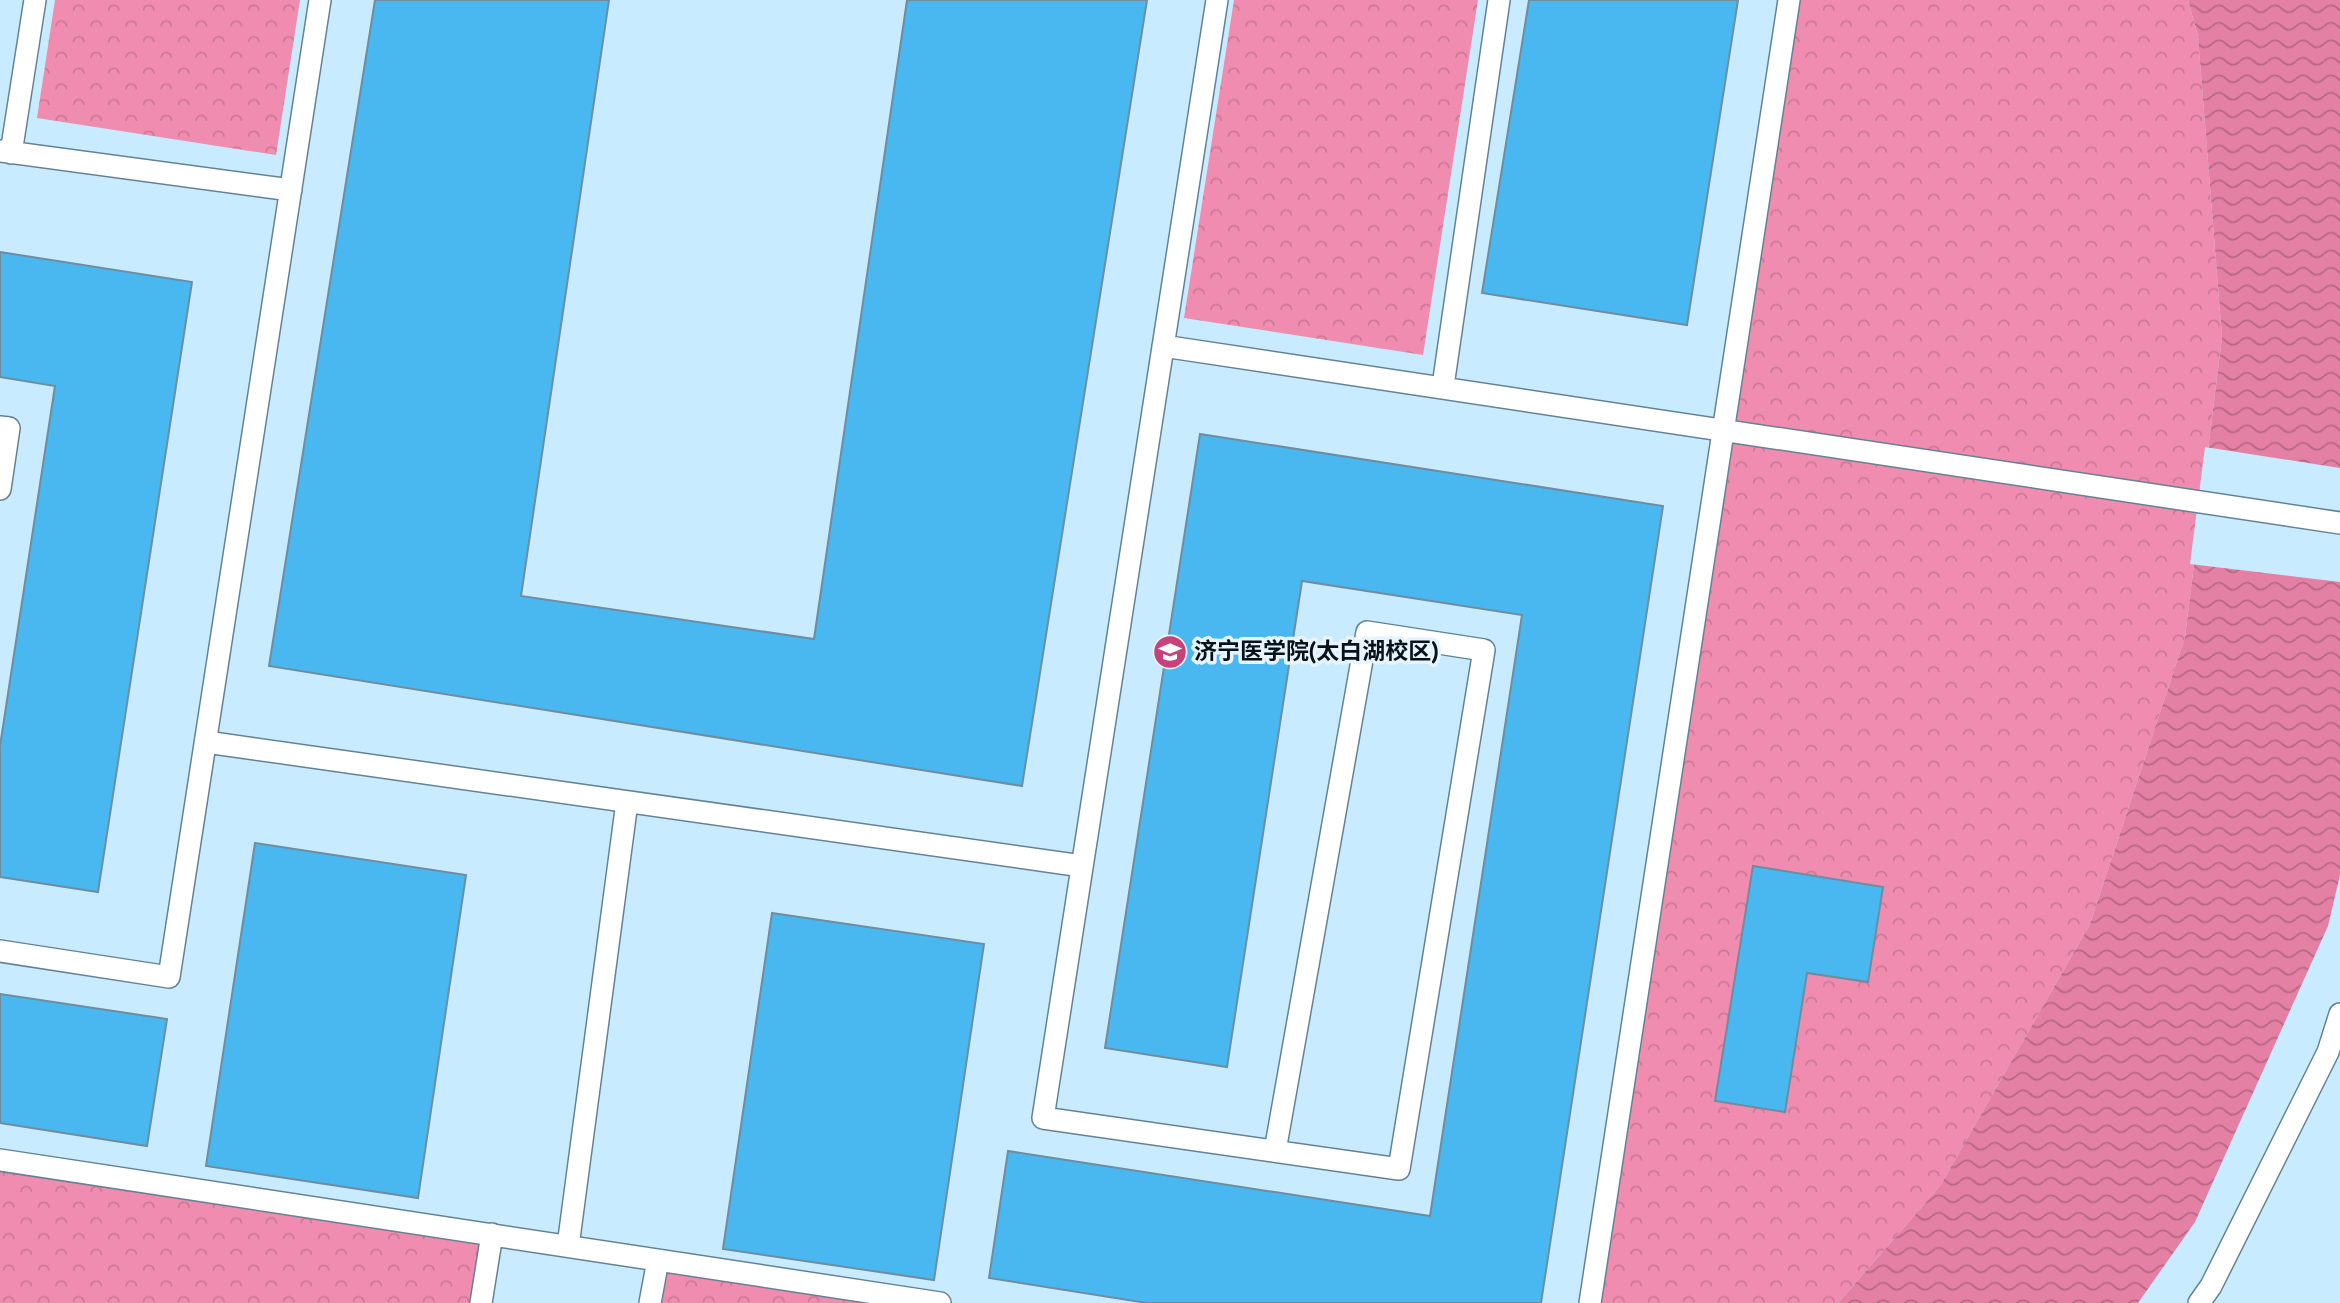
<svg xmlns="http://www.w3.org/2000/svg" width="2340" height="1303" viewBox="0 0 2340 1303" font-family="'Varela Round','Noto Sans SC',sans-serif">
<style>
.forest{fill:url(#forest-crowns)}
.water{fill:url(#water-waves)}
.pier{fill:#c9ebff}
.building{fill:#4ab8f0;stroke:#6e8d9f;stroke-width:2}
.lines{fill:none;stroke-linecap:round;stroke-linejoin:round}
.lane-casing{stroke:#648295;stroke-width:24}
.lane{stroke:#fff;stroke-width:21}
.labels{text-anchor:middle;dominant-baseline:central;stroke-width:7;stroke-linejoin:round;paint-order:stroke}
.poi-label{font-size:23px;font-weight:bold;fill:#061219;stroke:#e7f4fd;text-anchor:start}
</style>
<defs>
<pattern id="forest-crowns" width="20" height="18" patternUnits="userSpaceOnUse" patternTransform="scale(1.75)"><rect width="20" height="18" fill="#f08caf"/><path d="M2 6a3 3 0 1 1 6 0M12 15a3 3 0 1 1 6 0" fill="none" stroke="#cc7896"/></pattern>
<pattern id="water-waves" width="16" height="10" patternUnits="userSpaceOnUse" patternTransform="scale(1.75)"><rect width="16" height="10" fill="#e480a3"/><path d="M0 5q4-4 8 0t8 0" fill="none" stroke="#b76784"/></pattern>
</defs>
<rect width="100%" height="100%" fill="#c9ebff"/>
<path class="forest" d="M55 0H300L276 155 37 118Z
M1234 0H1478L1423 355 1184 318Z
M1789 0H2188L2198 36 2222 337 2185 637 2090 924 1940 1186 1838 1303H1590Z
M0 1160 492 1234 481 1303H0Z
M658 1260 940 1303H650Z"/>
<path class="water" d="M2188 0H2340V875L2328 926 2195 1222 2138 1303H1838L1940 1186 2090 924 2185 637 2222 337 2198 36Z"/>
<path class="pier" d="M2205 447 2340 468V582L2190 564Z"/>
<path class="building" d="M375 0H609L521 596 814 639 907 0H1147L1022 786 269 666Z
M1529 0H1738L1687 325 1482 293Z
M0 252 192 282 98 892 0 877V746L55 386 0 377Z
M1200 434 1663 506 1541 1303H1147L989 1278 1008 1151 1430 1216 1522 615 1302 581 1227 1067 1105 1048Z
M255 843 466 875 418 1198 206 1166Z
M1753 866 1883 887 1868 982 1807 973 1785 1112 1715 1101Z
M772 913 984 944 934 1280 723 1249Z
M0 994 167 1019 147 1146 0 1123Z"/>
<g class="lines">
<g class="lane-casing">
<path id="lane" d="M1217 0 1043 1118 1399 1169 1484 650 1367 632 1275 1151
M0 151 291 190
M11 153 35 0
M1163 346 2340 523
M1443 386 1499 0
M0 427 9 428 0 489
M206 742 1082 866
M0 951 169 977 320 0
M0 1160 940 1303
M568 1246 627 802
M481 1303 492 1234
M650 1303 658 1260
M1590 1303 1789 0
M2199 1303 2211 1286 2328 1052 2340 1014"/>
</g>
<use href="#lane" class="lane"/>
</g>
<defs>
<g id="university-disc" transform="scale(1.75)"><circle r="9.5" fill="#c9407a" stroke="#e7f4fd"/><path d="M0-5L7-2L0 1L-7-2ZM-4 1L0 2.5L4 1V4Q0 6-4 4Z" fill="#fff"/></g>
</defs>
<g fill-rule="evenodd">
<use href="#university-disc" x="1170" y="652"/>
</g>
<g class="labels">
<g class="poi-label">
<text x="1194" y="652">济宁医学院(太白湖校区)</text>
</g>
</g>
</svg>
